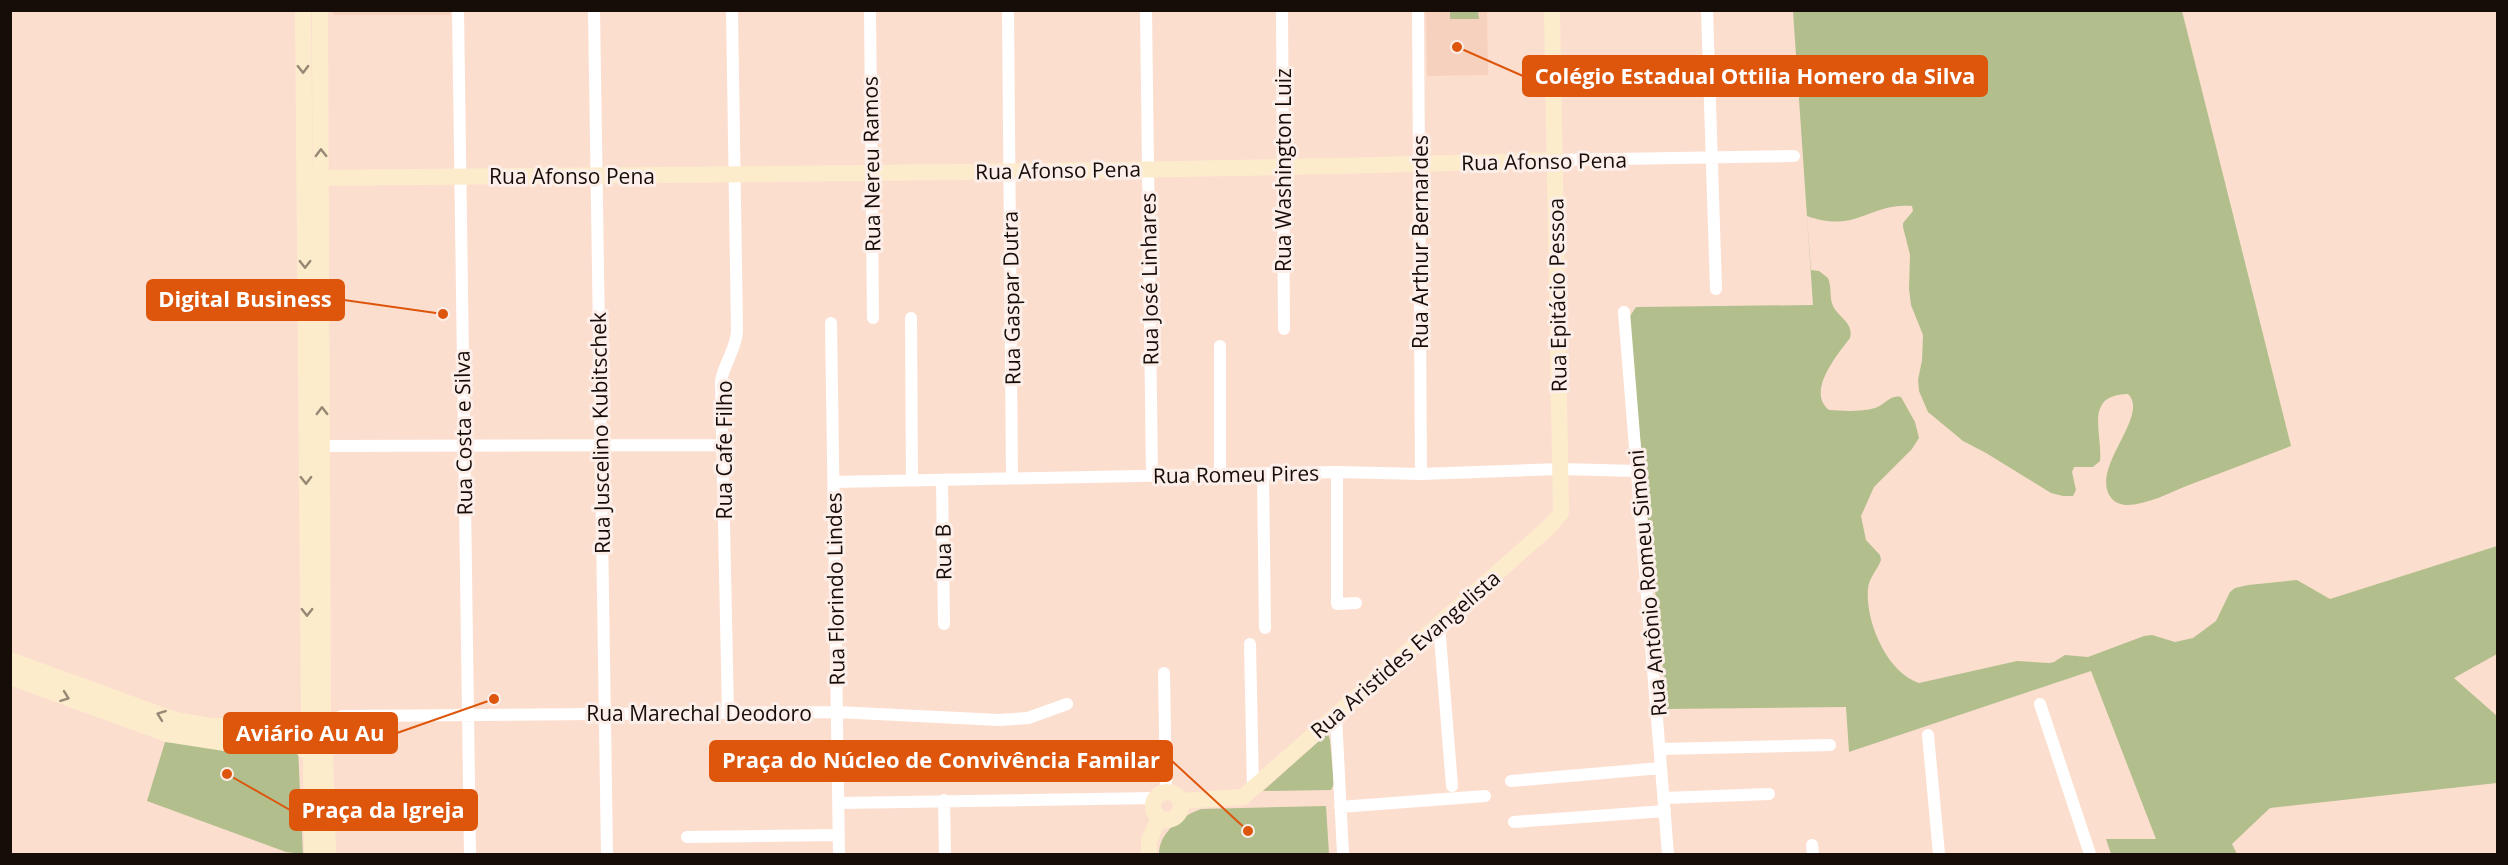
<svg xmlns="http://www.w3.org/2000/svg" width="2508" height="865" viewBox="0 0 2508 865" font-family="'Open Sans',sans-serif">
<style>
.built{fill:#f6d1be}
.green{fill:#b2bf8c}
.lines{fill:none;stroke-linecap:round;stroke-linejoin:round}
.street{stroke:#fff;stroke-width:12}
.secondary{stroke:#fdeccc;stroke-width:16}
.oneway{stroke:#968874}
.labels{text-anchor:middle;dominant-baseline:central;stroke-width:6;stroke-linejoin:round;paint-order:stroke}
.street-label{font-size:21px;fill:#170d08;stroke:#fcefe9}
.leader{fill:none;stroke:#de550c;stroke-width:2}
.callout-dot{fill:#de550c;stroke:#fcefe9;stroke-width:2}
.callout{fill:#de550c;stroke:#de550c;stroke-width:2}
.callout-label{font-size:22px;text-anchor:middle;font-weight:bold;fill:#fff}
</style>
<rect width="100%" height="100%" fill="#fcdecf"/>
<path class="built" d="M450 10V15H333V10Z
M1426 11H1487L1488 75 1427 76Z"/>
<path class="green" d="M1450 11H1478L1479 19H1450Z
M1793 11H2182L2291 446C2257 459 2223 472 2189 485 2169 493 2149 504 2128 505 2122 505 2116 503 2112 499 2087 470 2151 416 2128 394 2083 395 2103 433 2100 461L2093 467H2074L2072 472 2076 490 2073 496H2063L2051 493 1986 453 1963 441 1928 412 1919 391 1918 380 1922 360 1923 335 1911 305 1909 289 1910 255 1903 227V223L1913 211 1912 206C1870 202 1856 234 1807 216L1811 270 1819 271 1828 278C1832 287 1829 297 1833 306 1839 318 1854 323 1850 338 1837 355 1806 392 1829 410 1844 411 1861 412 1875 408 1885 405 1890 394 1901 397L1915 422 1919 438 1912 449 1874 487 1861 516 1866 540 1880 555 1881 560C1877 571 1869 577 1868 589 1865 621 1887 673 1919 683L2017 661 2049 663 2054 662 2065 655 2088 657 2144 636 2152 635 2175 642 2193 638 2216 621 2230 592 2235 588 2248 585 2297 580 2330 599 2497 546V654L2454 678 2497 716V783L2270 808 2232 844 2237 854H2111L2106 839H2156L2091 671 1849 752 1846 707 1667 709 1628 319 1636 307 1813 305Z
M1328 733 1330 740 1334 784 1331 790 1263 791Z
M165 742 298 748 303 854 286 852 147 801Z
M1326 806 1329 854H1159C1159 832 1182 816 1201 809Z"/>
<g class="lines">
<path class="street" d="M458 10 470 854
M594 10 607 854
M870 10 873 318
M1008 10 1012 478
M1146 10 1152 476
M1282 10 1284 329
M1418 10 1421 474
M1707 10 1716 289
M1555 160 1794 156
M1624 312 1668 854
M911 318 912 480
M831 323 839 854
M1220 346V474
M322 446 723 445
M1337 472V604L1356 603
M1263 473 1265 628
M942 480 944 624
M834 482 1337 472 1421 474 1561 469 1638 471
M1439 625 1452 786
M1250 644 1253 788
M1164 673 1166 791
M2040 704 2090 854
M728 713 721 381C724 363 736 350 737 331L732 10
M1336 716 1343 854
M329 721 343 716 837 712 999 720 1028 718 1067 704
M1928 735 1939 854
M1660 749 1830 745
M1511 781 1661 768
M1664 798 1769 794
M944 800 945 854
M839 803 1154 798
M1340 807 1485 796
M1514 822 1665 811
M687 837 839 835
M1812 845 1813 854"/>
<path class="secondary" d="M303 10 309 718
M320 10 323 718
M305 178C721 174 1138 173 1555 160
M10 660 175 720 210 726H251L302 723
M10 677 167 734 225 743 299 744
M297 735a19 19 0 1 1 38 0a19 19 0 1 1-38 0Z
M325 752 328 854
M311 754 312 854
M1153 806a14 14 0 1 1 28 0a14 14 0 1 1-28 0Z
M1180 801 1243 797 1548 528 1561 513 1552 10
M1149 854V841L1159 818"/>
</g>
<defs><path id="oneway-chevron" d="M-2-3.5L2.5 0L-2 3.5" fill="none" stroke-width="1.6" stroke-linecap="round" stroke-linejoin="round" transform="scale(1.5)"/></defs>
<g class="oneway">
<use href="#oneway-chevron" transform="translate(303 69) rotate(89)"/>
<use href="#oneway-chevron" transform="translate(321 153) rotate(-91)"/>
<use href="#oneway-chevron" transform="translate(305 264) rotate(90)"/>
<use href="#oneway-chevron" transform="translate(322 411) rotate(-90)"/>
<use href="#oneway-chevron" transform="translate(306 480) rotate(89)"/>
<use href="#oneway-chevron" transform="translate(307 612) rotate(90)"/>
<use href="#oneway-chevron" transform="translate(65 697) rotate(20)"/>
<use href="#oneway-chevron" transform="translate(161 715) rotate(-160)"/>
</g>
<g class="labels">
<g class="street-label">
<text transform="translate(1544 161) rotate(-1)">Rua Afonso Pena</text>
<text transform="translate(871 164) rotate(-91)">Rua Nereu Ramos</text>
<text transform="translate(1058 170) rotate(-1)">Rua Afonso Pena</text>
<text transform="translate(1283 170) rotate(-90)">Rua Washington Luiz</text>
<text x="572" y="176">Rua Afonso Pena</text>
<text transform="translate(1420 242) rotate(-90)">Rua Arthur Bernardes</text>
<text transform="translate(1149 279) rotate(-91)">Rua José Linhares</text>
<text transform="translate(1557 295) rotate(-91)">Rua Epitácio Pessoa</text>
<text transform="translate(1011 298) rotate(-91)">Rua Gaspar Dutra</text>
<text transform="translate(463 433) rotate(-91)">Rua Costa e Silva</text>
<text transform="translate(600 433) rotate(-91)">Rua Juscelino Kubitschek</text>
<text transform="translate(724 450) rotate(-90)">Rua Cafe Filho</text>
<text transform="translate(1236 474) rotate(-1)">Rua Romeu Pires</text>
<text transform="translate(943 552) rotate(-91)">Rua B</text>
<text transform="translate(1647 583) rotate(-95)">Rua Antônio Romeu Simoni</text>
<text transform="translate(835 589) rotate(-91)">Rua Florindo Lindes</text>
<text transform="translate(1405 654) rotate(-41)">Rua Aristides Evangelista</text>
<text x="699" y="713">Rua Marechal Deodoro</text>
</g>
</g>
<path class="leader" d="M1457 47L1523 76M443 314L344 300M494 699L397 733M1248 831L1172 761M227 774L290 810"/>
<g class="callout-dot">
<circle cx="1457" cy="47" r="6"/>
<circle cx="443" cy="314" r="6"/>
<circle cx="494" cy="699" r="6"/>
<circle cx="1248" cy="831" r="6"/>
<circle cx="227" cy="774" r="6"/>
</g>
<g class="callout">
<rect x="1523" y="56" width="464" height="40" rx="6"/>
<rect x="147" y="280" width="197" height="40" rx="6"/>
<rect x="224" y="713" width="173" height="40" rx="6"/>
<rect x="710" y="741" width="462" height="40" rx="6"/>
<rect x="290" y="790" width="187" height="40" rx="6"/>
</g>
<g class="callout-label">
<text x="1755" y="84">Colégio Estadual Ottilia Homero da Silva</text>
<text x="245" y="307">Digital Business</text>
<text x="310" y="741">Aviário Au Au</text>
<text x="941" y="768">Praça do Núcleo de Convivência Familar</text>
<text x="383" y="818">Praça da Igreja</text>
</g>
<rect width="2508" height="865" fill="none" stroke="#170d08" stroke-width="24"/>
</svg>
